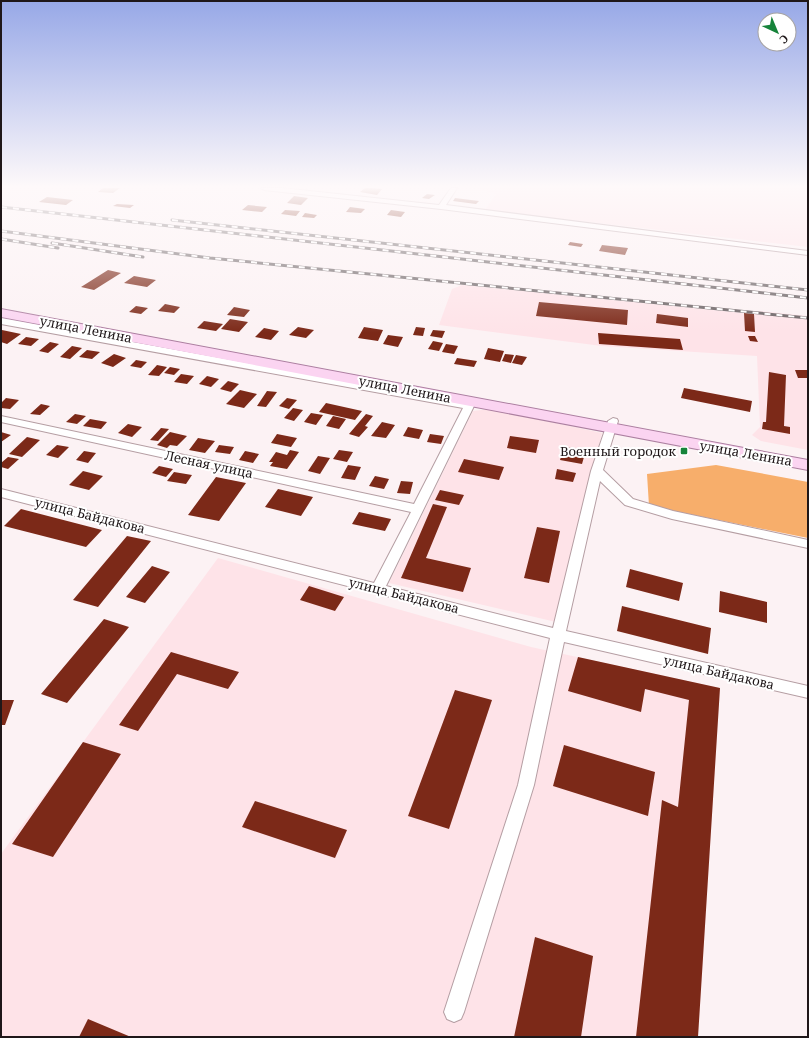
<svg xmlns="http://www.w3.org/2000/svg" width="809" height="1038" viewBox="0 0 809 1038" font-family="'Noto Serif',serif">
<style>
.built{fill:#fee3e8}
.forest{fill:#f7ae6b}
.building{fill:#7c2918}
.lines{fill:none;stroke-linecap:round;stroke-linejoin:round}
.street-casing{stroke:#b59ea3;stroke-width:2}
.primary-casing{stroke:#ac7fa0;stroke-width:2}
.street{fill:#fff;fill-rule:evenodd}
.primary{fill:#fbd4f1;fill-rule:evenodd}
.rail-casing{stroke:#6b6264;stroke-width:3}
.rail{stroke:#fff;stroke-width:2;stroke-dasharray:6;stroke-linecap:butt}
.poi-dot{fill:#16833a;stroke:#fff;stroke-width:1.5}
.labels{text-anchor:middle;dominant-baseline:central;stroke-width:4;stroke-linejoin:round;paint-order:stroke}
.street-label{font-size:13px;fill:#1f1719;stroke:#fff}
.poi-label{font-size:13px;fill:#1f1719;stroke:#fff;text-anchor:end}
</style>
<rect width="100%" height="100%" fill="#fcf2f4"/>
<path class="built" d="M478 188H808V247L485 210 496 194 478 189Z
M462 285 742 313 757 314 759 311 808 316V450L761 441 752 435 760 427 757 356 602 346 439 325 452 289Z
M490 409 602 433 556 622 389 583 473 411Z
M218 558 531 647 720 688 698 1037H1V854Z"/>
<path class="forest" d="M716 465 808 482V538L649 506 647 474Z"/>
<path class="building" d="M103 188H120L113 193 98 192Z
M365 188H373L382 189 377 195 360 192Z
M427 194 435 195 429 199 422 198Z
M294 196 308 198 301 205 287 203Z
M47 197 73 200 66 205 39 202Z
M455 198 479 201 476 204 453 201Z
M117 204 134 205 130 208 113 206Z
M248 205 267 207 262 212 242 210Z
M350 207 365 209 361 213 346 212Z
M285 210 300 211 296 216 281 214Z
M391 210 405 212 401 217 387 215Z
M305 213 317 215 314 218 302 217Z
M570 242 583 244 581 247 568 245Z
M602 245 628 248 625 255 599 251Z
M108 270 121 273 94 290 81 287Z
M134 276 156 280 147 287 124 283Z
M539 302 628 310 627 325 536 316Z
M165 304 180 307 174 313 158 311Z
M136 306 148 308 141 314 129 312Z
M234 307 250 310 244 317 227 315Z
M744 313 754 314 755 332 745 331Z
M657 314 688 318V327L656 323Z
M230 319 248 322 239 332 221 329Z
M204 321 223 324 216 331 197 328Z
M298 327 314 330 306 338 289 335Z
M364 327 383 330 378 341 358 338Z
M416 327 425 328 423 336 413 335Z
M264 328 279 331 271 340 255 337Z
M2 330 21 334 7 344 1 342Z
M433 330 445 331 442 338 430 336Z
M598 333 680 339 683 350 599 344Z
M388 335 403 337 398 347 383 344Z
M748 336H755L758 342 750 341Z
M26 337 39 339 31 346 18 344Z
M433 341 443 343 439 351 428 349Z
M50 342 59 344 48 353 39 351Z
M446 344 458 346 454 354 442 352Z
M72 346 82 348 70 359 60 357Z
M488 348 504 351 500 362 484 359Z
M87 350 100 352 92 359 79 357Z
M114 354 126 358 113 367 101 363Z
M505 354 514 355 511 363 502 361Z
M516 355 527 357 522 365 512 363Z
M457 358 477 361 474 367 454 364Z
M136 360 147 362 141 368 130 366Z
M157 365 167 367 159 376 148 375Z
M170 367 180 369 174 375 164 373Z
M795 370H808V378H798Z
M769 372 786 375 784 426 790 427V434L762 429 763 422H766Z
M181 374 194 376 187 384 174 382Z
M207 376 219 379 211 387 199 384Z
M228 381 239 384 231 392 220 389Z
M684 388 752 401 750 412 681 398Z
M240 390 257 394 244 408 226 404Z
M267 391 277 392 266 407 257 406Z
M6 398 19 400 10 409 1 408V403Z
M287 398 297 400 289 409 279 406Z
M326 403 362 411 355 420 319 412Z
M41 404 50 406 40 415 30 414Z
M293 408 303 410 294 421 284 418Z
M311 413 323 415 316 425 304 422Z
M75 414 86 416 77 424 66 422Z
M366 414 373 416 365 426 368 427 359 437 349 434Z
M333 416 346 419 339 429 326 426Z
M90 419 107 422 101 429 83 426Z
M382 422 395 425 386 438 371 436Z
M128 424 142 427 132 437 118 433Z
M408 427 423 430 419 439 403 436Z
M161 428 169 429 158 441 150 440Z
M1 432 11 435 1 442Z
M170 432 187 436 177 446 170 445 167 448 157 445Z
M277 434 297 438 291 447 271 443Z
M430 434 444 436 441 444 427 442Z
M510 436 539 440 536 453 507 448Z
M27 437 40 440 22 457 9 454Z
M198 438 215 441 205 453 189 450Z
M57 445 69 447 58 458 46 455Z
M219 445 234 447 230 454 215 452Z
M564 447 586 450 582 464 560 460Z
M290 450 299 452 287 469 270 466 273 462H269L276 452 287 455Z
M339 450 353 452 347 462 333 459Z
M84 451 96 453 88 463 76 460Z
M245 451 259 454 253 463 239 460Z
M318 456 330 458 320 474 308 471Z
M8 457 19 459 8 469 1 467V463Z
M464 459 504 467 499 480 458 472Z
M348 465 361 467 355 480 341 478Z
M159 466 173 469 166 477 152 473Z
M557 469 576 473 573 482 555 479Z
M83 471 103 476 89 490 69 485Z
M174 472 192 475 186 484 167 481Z
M375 476 389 479 384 489 369 486Z
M216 477 246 483 219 521 188 515Z
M401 481 413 482 410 494 397 493Z
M278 489 313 497 301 516 265 507Z
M440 490 464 495 459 505 435 500Z
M433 504 447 507 426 558 471 568 463 592 401 578Z
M21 509 102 530 86 547 4 526Z
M359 512 391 519 385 531 352 524Z
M537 527 560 531 549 583 524 578Z
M127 536 151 541 98 607 73 600Z
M152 566 170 572 145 603 126 597Z
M630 569 683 583 679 601 626 587Z
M309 586 344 597 335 611 300 600Z
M720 591 767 602V623L719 612Z
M622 606 711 628 708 654 617 631Z
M104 619 129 627 67 703 41 694Z
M171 652 239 672 228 689 177 674 138 731 119 725Z
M578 657 720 688 698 1037H636L662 800 678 807 689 700 645 689 641 712 568 691Z
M455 690 492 700 449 829 408 816Z
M1 700H14L5 725H1Z
M83 742 121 754 53 857 12 844Z
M564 745 655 772 648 816 553 786Z
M255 801 347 830 335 858 242 827Z
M535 937 593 956 581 1037H514Z
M88 1019 131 1037H79Z"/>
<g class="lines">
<g class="street-casing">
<path id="street" d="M261 188H282L439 205 451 188H457L446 205 808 251V255L441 209 264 190Z
M1 318 473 404 474 406 386 586 553 628 591 471 608 421 613 418 617 419 618 421 603 470 633 499 673 511 808 540V548L672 519 625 505 600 481 566 631 808 686V698L564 642 534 785 464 1012 461 1019 454 1022 447 1019 444 1012 518 785 550 638 1 497V489L374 583 411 512 1 422V416L414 504 463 408 1 324Z"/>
</g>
<g class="primary-casing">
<path id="primary" d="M1 309 808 460V470L1 317Z"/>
</g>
<use href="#street" class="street"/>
<use href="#primary" class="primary"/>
<g class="rail-casing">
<path id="rail" d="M1 207 808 298
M172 220 808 290
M1 231 210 258 808 318
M1 239 58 248
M52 243 143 257"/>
</g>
<use href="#rail" class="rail"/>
</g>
<linearGradient id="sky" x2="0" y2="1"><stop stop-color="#97a8e7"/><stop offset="0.56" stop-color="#fef9fa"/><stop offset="1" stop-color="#fef9fa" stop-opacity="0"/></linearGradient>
<rect width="809" height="333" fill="url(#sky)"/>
<rect class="poi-dot" x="680" y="447" width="8" height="8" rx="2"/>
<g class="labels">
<g class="street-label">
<text transform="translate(86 329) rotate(11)">улица Ленина</text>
<text transform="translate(405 389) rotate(11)">улица Ленина</text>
<text transform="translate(746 453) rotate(10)">улица Ленина</text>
<text transform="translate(209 464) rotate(12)">Лесная улица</text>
<text transform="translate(90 515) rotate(14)">улица Байдакова</text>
<text transform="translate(404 595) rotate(14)">улица Байдакова</text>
<text transform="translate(719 672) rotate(13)">улица Байдакова</text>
</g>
<g class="poi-label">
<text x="676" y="451">Военный городок</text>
</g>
</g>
<rect width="809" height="1038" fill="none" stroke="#1f1719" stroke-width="4"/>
<g transform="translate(777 32) rotate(136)"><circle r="19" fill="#ffffff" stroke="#a5a2a3"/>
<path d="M0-3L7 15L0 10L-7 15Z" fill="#16833a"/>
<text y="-6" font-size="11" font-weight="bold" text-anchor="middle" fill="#1f1719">С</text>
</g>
</svg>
